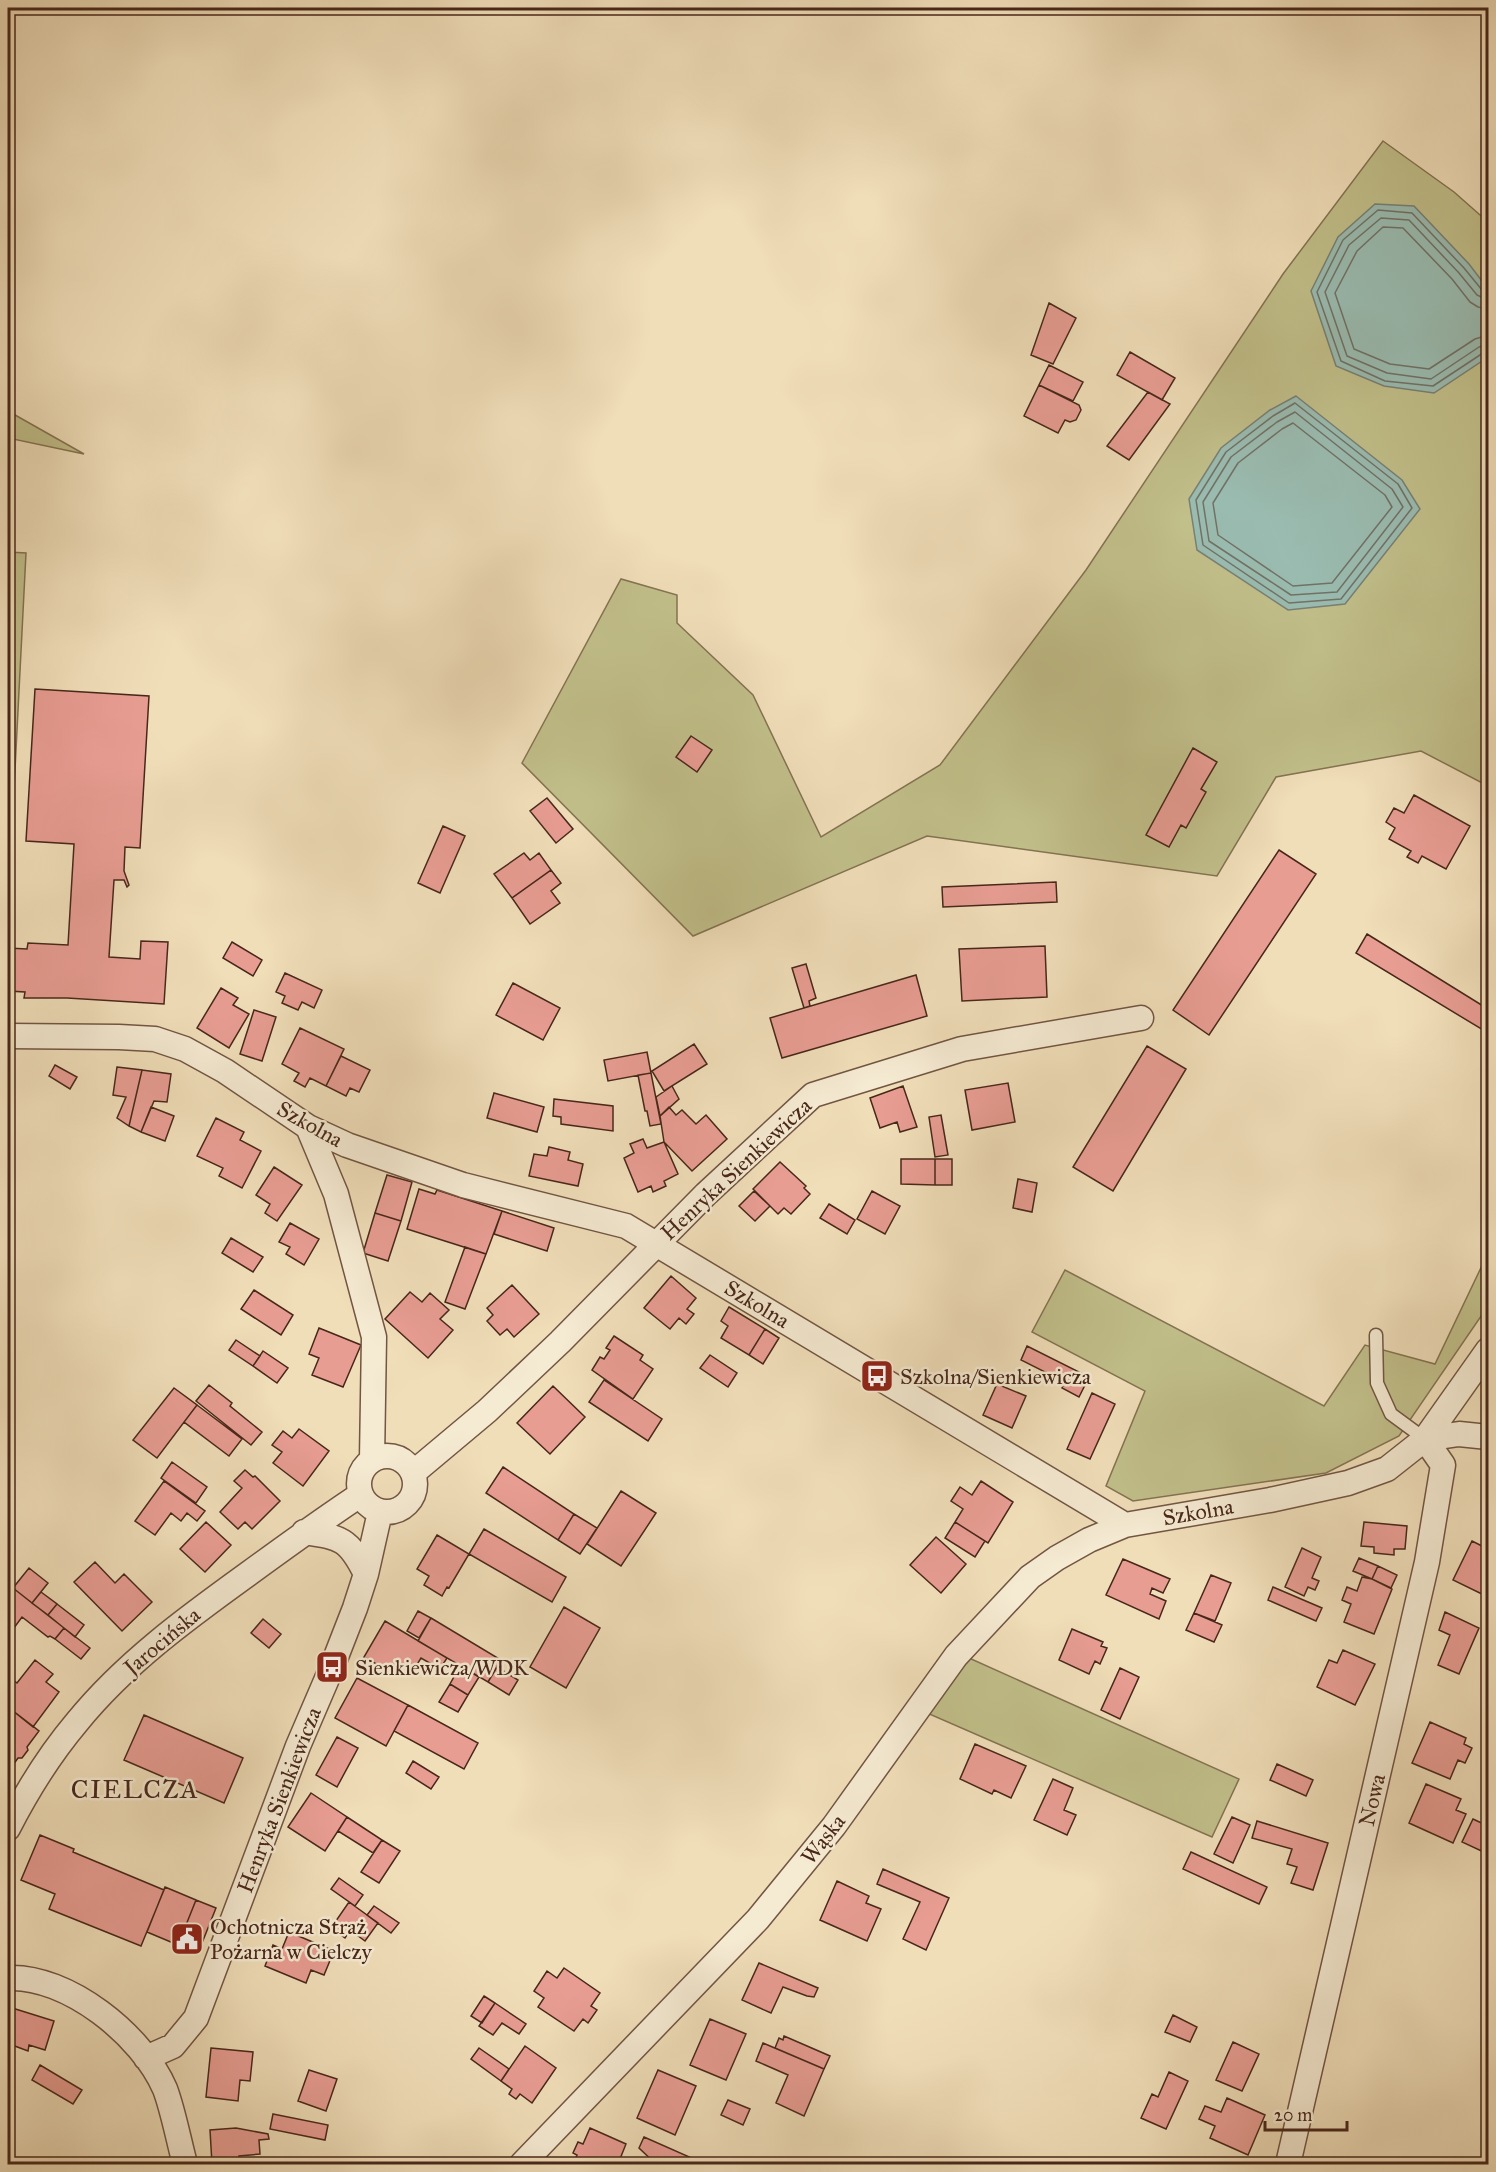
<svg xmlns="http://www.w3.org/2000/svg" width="1496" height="2172" viewBox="0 0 1496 2172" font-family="'IM FELL Great Primer',serif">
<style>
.green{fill:#c1bf8a;stroke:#847352;stroke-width:1.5}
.water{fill:#9abcb1;stroke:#798075;stroke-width:1.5}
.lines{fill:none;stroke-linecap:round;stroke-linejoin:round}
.shore{stroke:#717266;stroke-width:1.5}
.building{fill:#e89d93;stroke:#48271a;stroke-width:1.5}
.service-casing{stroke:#725542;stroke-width:15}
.minor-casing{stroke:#725542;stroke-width:27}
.service{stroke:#f5ead2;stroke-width:12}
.minor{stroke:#f5ead2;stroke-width:24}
.labels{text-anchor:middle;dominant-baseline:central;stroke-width:5;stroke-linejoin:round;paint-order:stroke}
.street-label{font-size:22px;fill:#48271a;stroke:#f5ead2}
.poi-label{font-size:22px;fill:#48271a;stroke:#f5ead2;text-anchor:start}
.quarter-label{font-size:26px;letter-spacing:1.5px;fill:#48271a;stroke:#f5ead2}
</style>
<rect width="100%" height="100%" fill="#f0deb9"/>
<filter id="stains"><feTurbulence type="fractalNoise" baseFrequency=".00333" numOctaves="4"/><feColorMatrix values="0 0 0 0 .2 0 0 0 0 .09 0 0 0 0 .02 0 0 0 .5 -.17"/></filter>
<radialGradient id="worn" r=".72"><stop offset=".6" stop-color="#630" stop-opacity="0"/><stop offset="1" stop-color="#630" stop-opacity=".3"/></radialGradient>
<path class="green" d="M1383 141 1454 192 1488 222V786L1421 751 1276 777 1217 876 927 836 693 936 522 763 621 579 677 595V623L753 695 821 837 940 765 1086 570 1283 274Z
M8 411 84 454 8 438Z
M8 552 26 553 13 809H8Z
M1488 1253V1306L1399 1436 1326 1473 1133 1501 1106 1486 1145 1391 1032 1332 1065 1270 1324 1406 1365 1345 1435 1364Z
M969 1658 1239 1779 1212 1837 927 1713Z"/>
<path class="water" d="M1375 204 1414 206 1469 264 1488 289V357L1434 393 1384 386 1336 366 1311 291 1338 237Z
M1296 396 1402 480 1420 509 1345 604 1288 610 1197 550 1189 499 1221 448 1270 410Z"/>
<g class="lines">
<path class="shore" d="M1488 292 1482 290 1464 268 1412 213 1378 210 1343 240 1317 292 1341 361 1385 381 1433 386 1483 353 1488 352
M1488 300 1477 295 1459 273 1409 220 1381 218 1349 245 1325 292 1347 356 1387 373 1431 379 1479 347 1488 344
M1488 309 1478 307 1470 302 1452 279 1403 228 1383 227 1357 251 1335 293 1354 349 1390 364 1429 369 1475 339 1488 335
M1295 403 1398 484 1412 508 1341 599 1289 603 1203 545 1196 500 1226 452 1273 416Z
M1295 412 1392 489 1403 507 1337 592 1291 595 1209 541 1203 502 1231 457 1277 422Z
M1293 423 1385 495 1392 507 1332 583 1293 586 1218 535 1213 503 1238 463 1282 429Z"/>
</g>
<path class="building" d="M1049 303 1076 318 1053 364 1031 355Z
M1130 352 1175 378 1162 400 1117 375Z
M1049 365 1083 382 1073 401 1039 385Z
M1039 385 1079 405 1081 410 1076 420 1070 422 1065 420 1058 433 1024 416Z
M1148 392 1170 404 1129 460 1107 446Z
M35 689 149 696 140 848 125 847 124 871 129 885 127 887 124 880H114L109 957 140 959 141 941 168 942 164 1004 67 998H24L25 992 8 991V948L27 949 28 943 68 945 74 844 26 841Z
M691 736 712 750 697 772 676 757Z
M1193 748 1217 762 1201 789 1206 792 1186 828 1181 825 1169 847 1146 835Z
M1414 795 1470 826 1446 869 1422 856 1418 863 1407 857 1411 851 1389 839 1395 828 1386 822 1394 808 1404 813Z
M547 798 573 829 556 843 530 811Z
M443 826 465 836 440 893 418 883Z
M1279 850 1316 874 1209 1035 1173 1010Z
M524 853 530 860 539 853 551 870 512 898 494 874Z
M551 870 561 883 551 891 560 903 530 924 512 898Z
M1056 882 1057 902 943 907 942 887Z
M1367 934 1488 1009V1033L1356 953Z
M232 942 262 960 253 976 223 958Z
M1045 946 1047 997 962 1001 959 949Z
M806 964 816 998 809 1001 810 1006 804 1008 792 968Z
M285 973 322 990 314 1008 302 1002 298 1010 282 1003 285 996 276 992Z
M916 975 927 1016 782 1058 770 1018Z
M513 983 560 1008 543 1040 496 1015Z
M221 988 238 998 233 1005 249 1014 229 1048 197 1028Z
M254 1010 276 1017 262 1061 240 1054Z
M300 1028 344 1049 326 1086 310 1078 305 1087 294 1081 299 1073 282 1064Z
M694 1044 707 1064 664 1091 652 1071Z
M1147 1046 1186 1069 1113 1191 1073 1167Z
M647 1052 651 1073 608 1081 604 1060Z
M341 1056 370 1070 359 1092 350 1088 346 1096 326 1086Z
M55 1065 77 1077 70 1089 49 1076Z
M117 1067 142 1070 129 1126 117 1118 126 1097 113 1095Z
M142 1070 171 1074 167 1102 154 1101 141 1132 129 1126Z
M651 1073 661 1124 650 1126 647 1111H645L638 1075Z
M1008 1083 1015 1122 972 1130 965 1090Z
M672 1086 679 1099 660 1116 656 1097Z
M903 1086 917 1127 900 1132 897 1122 880 1128 870 1098Z
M494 1093 544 1107 537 1132 487 1118Z
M554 1099 613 1106V1131L561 1124V1117L553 1116Z
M151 1107 174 1116 165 1141 141 1132Z
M669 1107 676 1115 682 1110 696 1124 706 1115 727 1139 692 1171 664 1142 660 1116Z
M941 1115 948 1155 935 1157 929 1117Z
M216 1118 244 1132 240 1140 261 1151 242 1188 219 1176 223 1168 197 1156Z
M643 1139 647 1148 664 1142 678 1174 664 1181 666 1186 653 1192 651 1186 638 1192 624 1158 634 1153 630 1144Z
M549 1147 570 1152 568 1160 583 1164 578 1186 529 1176 534 1154 547 1156Z
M901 1159H935V1185L901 1184Z
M935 1159H952V1185H935Z
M780 1162 806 1186 804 1188 810 1194 791 1214 784 1208 778 1214 753 1189Z
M274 1167 302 1185 277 1221 265 1213 270 1204 256 1195Z
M387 1175 412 1182 401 1221 375 1213Z
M1018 1179 1037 1183 1032 1212 1013 1208Z
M419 1189 435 1194 437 1190 502 1211 486 1254 407 1229Z
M754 1191 770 1206 755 1221 739 1206Z
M872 1191 900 1206 885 1234 857 1219Z
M829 1204 855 1220 847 1234 820 1218Z
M502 1211 554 1228 547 1251 494 1234Z
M375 1213 401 1221 388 1261 363 1253Z
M290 1223 319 1239 304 1265 286 1254 290 1247 279 1242Z
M231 1238 263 1257 253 1272 222 1253Z
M465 1247 486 1254 465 1309 445 1302Z
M671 1276 696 1298 687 1309 694 1314 686 1324 679 1318 670 1329 644 1308Z
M512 1285 539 1314 514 1337 507 1329 500 1335 487 1321 493 1315 487 1308Z
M254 1290 293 1315 281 1335 241 1309Z
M410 1292 422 1302 430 1293 449 1310 440 1319 453 1330 428 1358 385 1319Z
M729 1307 765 1329 749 1355 721 1338 728 1326 721 1321Z
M319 1328 361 1345 343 1387 312 1375 319 1358 309 1354Z
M765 1329 779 1338 763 1364 749 1355Z
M614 1336 643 1355 640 1360 653 1369 633 1399 592 1370 600 1357 604 1359 610 1350 606 1348Z
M236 1340 260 1356 253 1366 229 1350Z
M1027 1346 1089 1377 1079 1397 1062 1388 1065 1382 1021 1360Z
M263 1351 288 1368 277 1383 253 1366Z
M710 1355 737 1373 728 1387 700 1368Z
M604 1380 662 1419 648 1441 589 1402Z
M997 1384 1026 1396 1012 1428 983 1415Z
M209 1385 232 1403 230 1406 262 1432 251 1445 196 1401Z
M553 1386 585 1417 550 1454 517 1423Z
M174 1388 197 1405 157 1458 133 1440Z
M1092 1393 1115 1404 1090 1459 1067 1449Z
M197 1405 242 1439 229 1456 184 1422Z
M299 1429 329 1451 303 1486 273 1463 282 1452 272 1445 283 1431 292 1438Z
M172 1462 207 1487 196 1503 161 1478Z
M503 1467 574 1514 558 1540 486 1493Z
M245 1470 253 1477 255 1476 280 1501 252 1529 245 1522 238 1529 220 1512 242 1488 234 1481Z
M164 1481 205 1511 197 1521 187 1513 181 1521 171 1513 155 1535 135 1521Z
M981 1481 1013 1502 988 1543 955 1522 963 1509 951 1501 960 1487 972 1495Z
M621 1491 656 1513 621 1566 587 1544Z
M574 1514 597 1528 580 1554 558 1540Z
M206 1522 231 1545 205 1572 180 1549Z
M955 1522 985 1541 975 1557 945 1538Z
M1364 1522 1407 1526 1405 1549H1394V1555L1374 1553V1547L1361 1546Z
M484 1529 566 1577 552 1602 469 1554Z
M437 1535 469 1554 449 1588 447 1587 442 1596 424 1585 429 1576 417 1569Z
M936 1537 966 1564 941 1593 910 1565Z
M1472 1541 1488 1549V1597L1453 1580Z
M1302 1548 1321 1557 1312 1578 1319 1581 1315 1590 1308 1587 1304 1596 1285 1587Z
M1359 1558 1378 1566 1372 1579 1353 1571Z
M1123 1559 1170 1579 1163 1593 1152 1588 1150 1594 1166 1601 1159 1619 1106 1595Z
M95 1562 115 1583 124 1574 152 1602 122 1631 74 1582Z
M1378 1566 1397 1575 1391 1588 1372 1579Z
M29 1568 48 1583 32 1603 13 1588Z
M1211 1575 1231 1583 1215 1621 1194 1613Z
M1362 1577 1372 1579 1392 1589 1374 1634 1344 1622 1351 1604 1342 1600 1347 1587 1357 1591Z
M1273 1587 1322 1608 1316 1621 1268 1600Z
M13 1588 64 1628 55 1639 50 1636 48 1637 22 1617 8 1636V1595Z
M41 1592 57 1604 48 1615 32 1603Z
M57 1604 84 1625 75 1637 48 1615Z
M564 1607 600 1628 566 1688 530 1667Z
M418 1611 431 1618 419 1638 407 1631Z
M1445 1612 1479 1628 1459 1674 1438 1665 1450 1635 1439 1630Z
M1194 1613 1222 1625 1214 1642 1186 1630Z
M431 1618 501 1660 488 1682 418 1641Z
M263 1619 281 1634 269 1648 251 1633Z
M385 1621 447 1658 440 1669 421 1658 413 1671 403 1665 397 1676 364 1657Z
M64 1628 90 1648 81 1659 55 1639Z
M1072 1629 1103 1642 1101 1646 1107 1648 1100 1664 1095 1661 1089 1674 1059 1660Z
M1343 1650 1375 1664 1355 1705 1317 1687 1329 1660 1337 1663Z
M35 1660 53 1674 46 1682 59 1692 33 1727 8 1707V1676L17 1683Z
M460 1666 479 1677 468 1695 450 1684Z
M497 1667 518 1680 509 1695 488 1682Z
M1120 1668 1139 1677 1120 1719 1101 1710Z
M357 1678 408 1705 386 1746 335 1718Z
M450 1684 468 1695 458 1712 439 1702Z
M408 1705 478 1743 464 1769 394 1731Z
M8 1707 39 1731 27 1747 28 1750 22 1758H18L8 1772Z
M144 1715 243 1758 224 1803 124 1760Z
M1430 1722 1466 1738 1464 1744 1472 1748 1465 1763 1458 1760 1450 1779 1412 1763Z
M337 1737 358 1748 337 1787 316 1775Z
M975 1744 1026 1766 1011 1798 994 1790 992 1794 960 1779Z
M413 1761 439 1777 431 1789 406 1773Z
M1277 1764 1313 1780 1306 1796 1270 1780Z
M1053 1779 1073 1788 1064 1810 1076 1815 1067 1835 1034 1820Z
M1426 1784 1461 1799 1456 1810 1466 1814 1453 1843 1409 1823Z
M311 1793 347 1817 325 1851 288 1827Z
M347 1817 382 1840 373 1853 338 1831Z
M1232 1817 1250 1825 1233 1863 1214 1854Z
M1473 1819 1488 1826V1854L1462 1842Z
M1257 1821 1328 1843 1313 1890 1291 1883 1297 1867 1287 1864 1292 1849 1252 1838Z
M40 1835 74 1849 73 1852 164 1890 141 1946 49 1909 55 1894 21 1880Z
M382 1840 400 1851 379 1883 361 1872Z
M1191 1852 1267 1887 1259 1904 1183 1869Z
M883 1869 949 1898 926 1950 903 1939 920 1902 877 1884Z
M339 1878 363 1895 355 1906 331 1889Z
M837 1881 869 1896 866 1903 881 1909 867 1941 820 1920Z
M165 1887 196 1900 178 1945 147 1932Z
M196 1900 216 1908 198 1953 178 1945Z
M349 1902 378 1923 365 1941 350 1930 345 1938 331 1928Z
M374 1906 399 1923 391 1933 367 1915Z
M289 1932 334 1951 324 1975 311 1970 306 1983 265 1966 273 1945 282 1949Z
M759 1963 818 1988 814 1997 807 1996 783 1987 771 2013 742 2000Z
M564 1968 600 1993 591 2006 597 2010 588 2023 583 2019 574 2031 538 2007 544 1998 534 1991 547 1971 557 1978Z
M484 1996 495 2003 482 2023 471 2016Z
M495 2003 526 2024 519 2034 502 2023 493 2035 479 2026Z
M9 2007 54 2021 45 2050 29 2045 28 2051 12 2045 14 2040 8 2038Z
M1173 2015 1197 2027 1190 2042 1165 2032Z
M710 2019 746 2034 726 2080 690 2065Z
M784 2036 830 2056 824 2069 775 2048 779 2038 783 2040Z
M1233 2042 1259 2054 1242 2091 1216 2080Z
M763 2043 824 2069 804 2116 776 2103 788 2075 756 2061Z
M525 2046 556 2068 532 2103 520 2094 516 2099 509 2094 512 2089 501 2081Z
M211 2048 253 2052 250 2081 240 2080 238 2101 206 2097Z
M479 2048 509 2069 501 2081 471 2059Z
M40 2065 82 2090 73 2104 32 2080Z
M309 2070 337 2079 326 2111 298 2101Z
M658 2070 696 2086 675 2135 637 2118Z
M1169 2072 1188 2081 1166 2129 1141 2118 1152 2094 1158 2097Z
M1227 2098 1265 2115 1248 2155 1210 2138 1215 2126 1199 2119 1205 2106 1221 2112Z
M728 2100 750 2109 743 2125 721 2115Z
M273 2114 328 2125 325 2140 270 2129Z
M236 2128 268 2134 269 2139 259 2140 260 2154 239 2156V2164H212L210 2130Z
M590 2128 626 2144 620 2159 627 2163V2164H573L577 2155 573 2153 578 2142 583 2144Z
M644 2137 694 2159 691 2164H656L639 2148Z
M144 2158 146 2164H122Z"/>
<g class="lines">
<g class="service-casing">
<path id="service" d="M1376 1335 1377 1383 1391 1414 1425 1439"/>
</g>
<g class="minor-casing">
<path id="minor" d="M8 1036 119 1037 155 1039 185 1049 225 1071 308 1127 347 1145 463 1185 626 1226 1125 1525
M308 1127 336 1194 374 1337 372 1459
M1425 1439 1488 1350
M359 1484a28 28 0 1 1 56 0a28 28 0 1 1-56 0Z
M413 1473 487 1411 560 1342 706 1194 813 1095 962 1049 1141 1018
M304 1532C341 1537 349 1539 366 1574
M8 1828C27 1791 50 1754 77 1722 125 1663 187 1618 248 1574 285 1547 322 1520 360 1495
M8 1978C67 1975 142 2035 165 2089 173 2110 179 2142 185 2164
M146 2058 173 2046 196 2018 298 1746 332 1667 355 1608 366 1574 380 1512
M522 2164 758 1919 834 1826 956 1656 1030 1577 1057 1558 1089 1540 1125 1525 1270 1500 1348 1483 1387 1469 1425 1439 1459 1434 1488 1437
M1288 2164 1427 1562 1443 1465 1425 1439"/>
</g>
<use href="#service" class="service"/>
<use href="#minor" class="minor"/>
</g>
<defs>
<g id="bus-square" transform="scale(1.725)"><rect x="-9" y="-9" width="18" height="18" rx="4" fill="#8f2418" stroke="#f5ead2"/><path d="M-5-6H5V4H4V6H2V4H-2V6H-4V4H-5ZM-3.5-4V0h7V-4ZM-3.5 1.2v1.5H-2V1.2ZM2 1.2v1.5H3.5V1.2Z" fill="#fff"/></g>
<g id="civic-square" transform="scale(1.725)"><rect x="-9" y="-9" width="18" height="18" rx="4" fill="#8f2418" stroke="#f5ead2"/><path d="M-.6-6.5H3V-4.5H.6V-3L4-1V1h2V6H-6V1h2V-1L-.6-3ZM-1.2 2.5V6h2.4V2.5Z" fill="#fff"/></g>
</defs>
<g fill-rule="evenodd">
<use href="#bus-square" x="877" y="1376"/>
<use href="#bus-square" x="332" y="1667"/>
<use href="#civic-square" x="187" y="1939"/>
</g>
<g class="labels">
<g class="street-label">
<text transform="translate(310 1124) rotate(29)">Szkolna</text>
<text transform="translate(736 1169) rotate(-43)">Henryka Sienkiewicza</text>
<text transform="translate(757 1304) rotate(31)">Szkolna</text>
<text transform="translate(1198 1512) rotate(-10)">Szkolna</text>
<text transform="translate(162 1641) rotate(-40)">Jarocińska</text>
<text transform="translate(279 1800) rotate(-69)">Henryka Sienkiewicza</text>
<text transform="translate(1372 1800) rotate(-77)">Nowa</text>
<text transform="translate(823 1839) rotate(-52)">Wąska</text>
</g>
<g class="poi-label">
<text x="900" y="1376">Szkolna/Sienkiewicza</text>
<text x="355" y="1667">Sienkiewicza/WDK</text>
<text x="210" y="1926">Ochotnicza Straż<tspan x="210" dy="25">Pożarna w Cielczy</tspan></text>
</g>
<g class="quarter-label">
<text x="135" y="1789">CIELCZA</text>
</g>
</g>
<rect width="1496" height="2172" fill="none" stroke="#f0deb9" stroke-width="30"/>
<rect x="9" y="9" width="1478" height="2154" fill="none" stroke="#48271a" stroke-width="3"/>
<rect x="15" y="15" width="1466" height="2142" fill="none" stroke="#48271a" stroke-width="1.5"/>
<path d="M1265 2121v9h82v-9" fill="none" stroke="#48271a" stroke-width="3"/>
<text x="1274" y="2121" font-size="18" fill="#48271a" stroke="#f5ead2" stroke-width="4.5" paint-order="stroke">20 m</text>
<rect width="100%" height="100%" filter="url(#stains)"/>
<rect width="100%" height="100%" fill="url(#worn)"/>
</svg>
